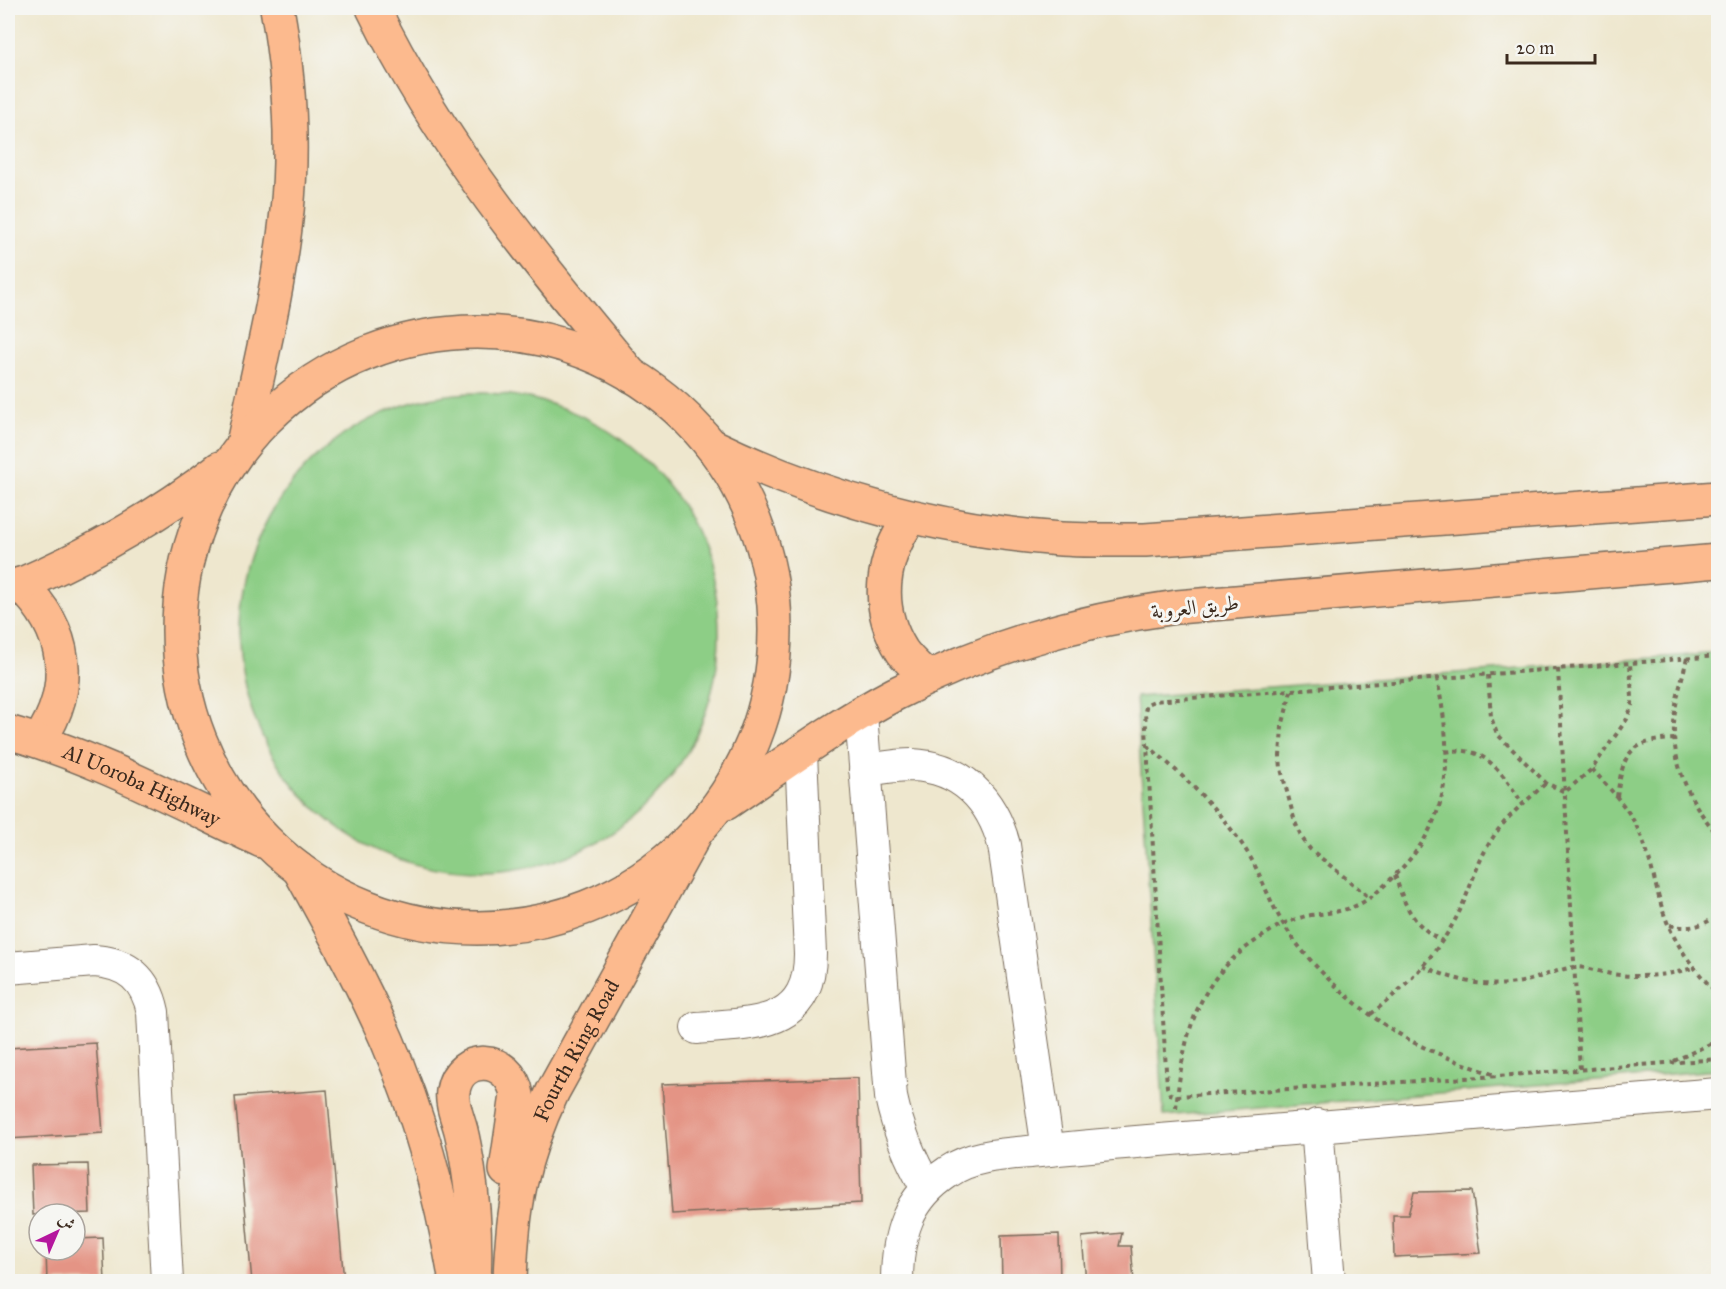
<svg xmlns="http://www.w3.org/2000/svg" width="1726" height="1289" viewBox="0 0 1726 1289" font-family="'IM FELL Great Primer',Amiri,serif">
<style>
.green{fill:#8dce86;stroke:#647c52;stroke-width:1.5}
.building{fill:#e49485}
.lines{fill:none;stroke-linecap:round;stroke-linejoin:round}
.minor-casing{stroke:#7a6c5c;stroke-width:34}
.major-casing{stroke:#7a6c5c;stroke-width:36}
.highway-casing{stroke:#7a6c5c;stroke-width:36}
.path{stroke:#7a6c5c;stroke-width:4;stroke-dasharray:4.5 4.5;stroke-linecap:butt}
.minor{stroke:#fff;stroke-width:32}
.major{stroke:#fcba8e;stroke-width:33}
.highway{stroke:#fcba8e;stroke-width:33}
.labels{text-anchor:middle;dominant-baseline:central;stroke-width:6;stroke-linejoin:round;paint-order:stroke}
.street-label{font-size:21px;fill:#3b2a1e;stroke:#f6f6f2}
</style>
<rect width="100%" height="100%" fill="#f6f6f2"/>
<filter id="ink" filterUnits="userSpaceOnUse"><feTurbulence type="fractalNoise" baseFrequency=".0167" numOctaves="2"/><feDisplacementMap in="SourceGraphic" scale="12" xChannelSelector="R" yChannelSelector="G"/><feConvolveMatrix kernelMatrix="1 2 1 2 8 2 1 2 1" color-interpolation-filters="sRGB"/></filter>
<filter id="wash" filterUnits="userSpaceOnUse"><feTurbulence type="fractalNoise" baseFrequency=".008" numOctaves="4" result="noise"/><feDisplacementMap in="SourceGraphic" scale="24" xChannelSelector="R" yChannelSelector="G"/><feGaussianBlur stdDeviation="1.35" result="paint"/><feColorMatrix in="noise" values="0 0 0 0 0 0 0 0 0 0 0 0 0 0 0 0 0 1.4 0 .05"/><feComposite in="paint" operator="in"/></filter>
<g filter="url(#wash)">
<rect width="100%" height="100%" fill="#eee7ce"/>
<path class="green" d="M239 633a240 240 0 1 1 480 0a240 240 0 1 1-480 0Z
M1718 653V1070L1164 1116 1136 697Z"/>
<g id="blocks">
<path class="building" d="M96 1043 103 1133 8 1139V1048Z
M858 1078 861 1203 672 1214 662 1084Z
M327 1090 344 1282H252L235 1097Z
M88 1164 90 1213 33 1215 31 1165Z
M1472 1191 1481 1253 1394 1257 1393 1215H1408L1414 1192Z
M1122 1233 1119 1246H1131L1134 1282H1086L1082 1237Z
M1059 1234 1060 1282H1002L1001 1236Z
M103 1238 105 1282H47L46 1250H75V1239Z"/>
</g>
</g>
<g filter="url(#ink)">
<use href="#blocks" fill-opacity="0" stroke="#7a6c5c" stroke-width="1.5"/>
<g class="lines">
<g class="minor-casing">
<path id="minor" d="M861 714 891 1097C898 1130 910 1159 927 1188
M865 770C881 768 897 765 912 765 962 767 992 800 1004 845L1048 1150
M8 968 94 961C128 963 146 979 153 1012L167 1282
M697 1028C752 1023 810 1028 810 954L801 753
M1317 1125 1329 1282
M897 1282C897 1235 907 1199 948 1172 974 1154 1009 1154 1040 1151 1076 1147 1112 1144 1148 1141 1338 1124 1528 1109 1718 1094"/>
</g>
<g class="major-casing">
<g id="major">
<path d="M373 8C439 144 536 261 632 376"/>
<path d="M243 444C259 367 279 289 287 211 294 143 289 75 277 8"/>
<path d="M299 869C330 925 361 981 387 1040 420 1117 442 1199 456 1282"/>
<path d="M474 1282C476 1243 474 1205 468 1167 466 1155 464 1143 461 1131 458 1119 451 1104 453 1091 459 1053 510 1054 517 1095L506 1170"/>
<path id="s1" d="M510 1282C512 1209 521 1158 553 1091L694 836"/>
</g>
</g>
<g class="highway-casing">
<g id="highway">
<circle cx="477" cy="630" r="298"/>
<path d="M711 445C818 497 930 528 1049 538 1080 541 1113 540 1145 540L1718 498"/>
<path d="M911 517C881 558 874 607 902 651 909 661 919 669 928 678"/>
<path d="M20 584C68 630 76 686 39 741"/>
<path d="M8 590C84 558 155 519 220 468"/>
<path id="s2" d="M8 732C96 757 179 802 262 841"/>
<path d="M726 803C782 765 836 725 895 694 986 647 1076 621 1177 607L1718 561"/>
</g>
</g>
<path class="path" d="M1718 656 1154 701 1147 704 1145 711 1167 1087 1170 1094 1177 1096 1498 1076 1718 1059
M1687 658C1683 676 1677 694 1675 712 1669 759 1688 801 1718 835
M1558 669 1580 1071
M1488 675 1491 717 1497 734 1546 783 1565 792 1592 769 1627 719 1632 705V698L1630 663
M1291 691 1282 727 1280 756 1281 769 1295 822 1302 838 1310 849 1370 898
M1147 745C1185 777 1223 813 1249 855 1262 877 1270 903 1284 925 1312 970 1364 1015 1411 1041 1438 1055 1467 1065 1495 1075
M1446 752C1452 751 1459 750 1465 751 1491 753 1511 785 1523 805
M1592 769C1608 787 1626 805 1637 827 1650 853 1654 883 1663 911 1674 944 1694 970 1718 994
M1617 797C1623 754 1628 741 1674 739
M1395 875C1405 907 1412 924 1442 941
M1670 925C1689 930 1703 926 1718 915
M1423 966C1455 981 1490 990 1526 981 1539 978 1562 968 1575 967 1586 967 1600 972 1611 974 1640 978 1665 976 1693 968
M1371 1014C1408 985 1442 950 1462 906 1472 884 1478 860 1492 839 1505 817 1528 800 1546 783
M1674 1061 1718 1040
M1176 1108C1183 1040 1194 983 1254 942 1264 936 1273 928 1285 923 1291 921 1299 918 1306 916 1323 913 1339 913 1355 906 1370 900 1382 888 1394 876 1454 819 1453 756 1437 679"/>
<use href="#minor" class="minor"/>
<use href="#major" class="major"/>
<use href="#highway" class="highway"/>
</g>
</g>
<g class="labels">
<g class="street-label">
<text transform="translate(1195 607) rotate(-6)">طريق العروبة</text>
<text stroke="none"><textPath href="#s2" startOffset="144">Al Uoroba Highway</textPath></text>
<text stroke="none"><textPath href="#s1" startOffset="244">Fourth Ring Road</textPath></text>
</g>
</g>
<rect width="1726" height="1289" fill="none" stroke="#f6f6f2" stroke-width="30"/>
<g transform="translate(57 1232) rotate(44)"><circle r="28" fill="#f6f6f2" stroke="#aba49d" stroke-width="1.5"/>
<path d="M0-4.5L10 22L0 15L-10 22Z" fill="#b5179e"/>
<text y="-9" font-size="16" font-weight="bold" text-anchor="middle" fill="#3b2a1e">ش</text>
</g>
<path d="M1507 54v9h88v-9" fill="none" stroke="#3b2a1e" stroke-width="3"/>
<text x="1516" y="54" font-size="18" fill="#3b2a1e" stroke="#f6f6f2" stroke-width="4.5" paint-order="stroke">20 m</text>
</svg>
